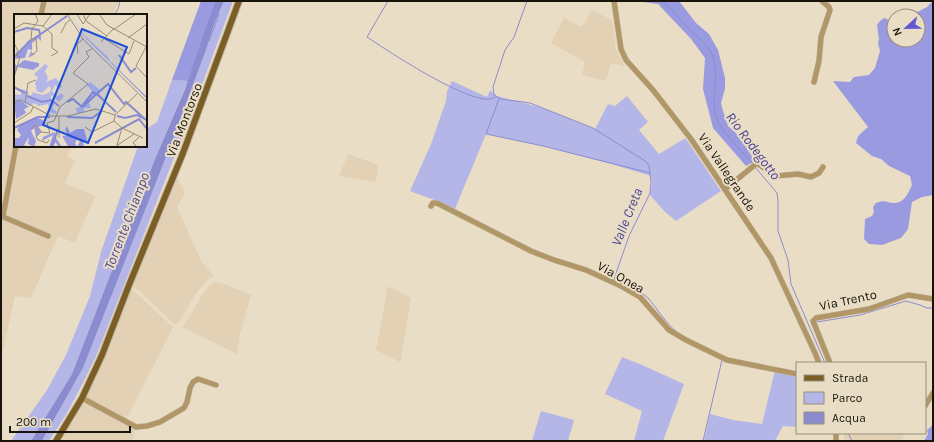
<svg xmlns="http://www.w3.org/2000/svg" width="934" height="442" viewBox="0 0 934 442" font-family="Karla,sans-serif">
<style>
.built{fill:#e2d1b4}
.green{fill:#b4b6e8}
.forest{fill:#999adf}
.water{fill:#8b8cd0}
.lines{fill:none;stroke-linecap:round;stroke-linejoin:round}
.stream{stroke:#8b8cd0;stroke-width:1}
.minor-casing{stroke:#c4b9a4;stroke-width:6}
.major-casing{stroke:#c4b9a4;stroke-width:8}
.minor{stroke:#b19767;stroke-width:5}
.major{stroke:#7a5e26;stroke-width:6}
.labels{text-anchor:middle;dominant-baseline:central;stroke-width:4;stroke-linejoin:round;paint-order:stroke}
.street-label{font-size:13px;fill:#18140b;stroke:#eaddc5}
.water-label{font-size:14px;font-style:italic;fill:#4a4496;stroke:#eaddc5}
.inset-river{fill:none;stroke:#8b8cd0;stroke-width:2}
.inset-road{fill:none;stroke:#968d7b;stroke-width:1}
.view{fill:#1d4ed8;fill-opacity:0.15;stroke:#1d4ed8;stroke-width:2}
.inset-edge{fill:none;stroke:#18140b;stroke-width:2}
</style>
<rect width="100%" height="100%" fill="#eaddc5"/>
<path class="built" d="M1 1H119L113 15H15V146H72L67 156 75 160 65 183 95 196 75 243 58 236 31 298 15 296 1 359Z
M592 10 612 20 616 49 625 66 611 63 606 81 582 75 585 62 551 43 564 18 582 27Z
M348 154 378 165 376 182 339 176Z
M176 175 185 193 177 207 201 261 214 276 207 280 197 292 179 322 176 324 173 323 138 290 131 285Z
M215 282 224 284 251 295 240 334 237 354 182 327 187 321 202 295 211 284Z
M388 286 411 298 400 362 376 350Z
M130 288 135 292 173 327 127 418 136 426 132 441H58L73 419 81 404Z
M844 433H903V439L895 441H844Z"/>
<path class="green" d="M224 1H233L190 117 97 354 83 383 67 413 49 441H42L83 368 166 157 206 50 214 24Z
M172 80 188 81 155 159 72 374 31 441H11L47 390 66 355 90 296 101 252 138 146H146V129L157 122Z
M452 81 487 97 490 90 497 96 539 107 595 129 608 104 615 106 627 96 648 122 639 130 659 154 684 139H686L721 191 676 221 665 212 650 195 652 184 651 176C597 159 542 145 486 134L455 209C440 201 425 197 410 191L431 144 446 101 447 91Z
M622 357 642 365 684 384 663 441H634L642 411 605 394Z
M775 370 797 374V427L783 426 775 441H704L710 414 733 420 762 424Z
M541 411 574 420 568 441H532Z"/>
<path class="forest" d="M201 1H215L192 72 188 81 172 80Z
M635 1H679L696 23 709 34 718 50 725 78V89L721 103 723 111 728 126 738 135 755 161 746 166 713 128 703 89 705 58 691 39 658 4Z
M933 1V195L922 197 912 202 908 229 901 238 882 245 869 244 864 239 865 219 872 216 874 212 873 207 876 203C886 199 886 203 895 203 904 203 909 192 912 185L910 176 889 166 881 159 872 156 856 143 858 136 868 127 833 81 850 82 854 77 869 75 875 68 880 51 878 43 879 39 877 25 880 21 884 18 889 20 894 25 892 33 894 36V40H918V16H910L927 7Z
M933 425V441H924L928 434 927 430Z"/>
<path class="water" d="M215 1H224L214 24 206 50 166 157 83 368 42 441H31L72 374 155 159 185 89Z"/>
<g class="lines">
<path class="stream" d="M388 1 367 37C385 49 479 112 495 97
M527 1 514 37 505 50 493 87 494 95 501 99 530 103 593 128 645 161 649 166 651 182 650 193 629 236 614 279C625 285 639 290 648 298 658 309 665 323 677 332
M659 1C670 5 676 15 683 23 692 33 704 41 711 52 722 73 709 98 717 119 721 132 744 153 753 164
M114 15 118 9 120 1
M209 41 219 14
M499 99 486 134 543 146 650 173
M755 167 777 193 778 201V231L788 260 791 284 825 363
M817 322 860 315 906 301 920 305 927 308H933
M848 433 852 441
M703 441 722 360"/>
<g class="minor-casing">
<path id="minor" d="M614 1 621 49 626 60 653 90 691 139 771 258 815 353 819 363
M41 15 44 1
M814 82 819 61 821 37 830 10 829 7 822 1
M725 189 756 164H758L776 176 798 174 811 177 819 173 823 167
M431 206 433 203H437L531 251 554 260 586 270 621 286 640 297 669 330 686 340 727 360 797 374
M1 216 48 236
M3 216 16 146
M830 363 813 321 816 318 869 309 908 295 933 299
M82 398 136 427 147 426 160 422 184 408 187 402 190 388 193 382 198 379 216 385
M925 406 933 393
M836 433V441"/>
</g>
<g class="major-casing">
<path id="major" d="M56 441 82 398 102 355 129 285 183 153 239 1"/>
</g>
<use href="#minor" class="minor"/>
<use href="#major" class="major"/>
</g>
<g class="labels">
<g class="street-label">
<text transform="translate(184 120) rotate(-69)">Via Montorso</text>
<text transform="translate(727 172) rotate(56)">Via Vallegrande</text>
<text transform="translate(621 277) rotate(29)">Via Onea</text>
<text transform="translate(848 300) rotate(-12)">Via Trento</text>
</g>
<g class="water-label">
<text transform="translate(753 146) rotate(53)">Rio Rodegotto</text>
<text transform="translate(627 217) rotate(-68)">Valle Creta</text>
<text transform="translate(127 221) rotate(-69)">Torrente Chiampo</text>
</g>
</g>
<g transform="translate(14 14)">
<rect width="133" height="133" fill="#eaddc5"/>
<path d="M55 0 71 22 94 43 97 49 72 25ZM31 50 34 52 31 57 34 64 32 68 42 64 48 72 46 75 41 71 38 78 44 82 47 79 50 82 45 88 37 81V86L41 89 38 94 43 98 41 100 36 98 34 90 25 92 20 89 17 92 0 86V80L6 81 8 78 7 75 14 77 15 82 19 80 17 78 29 81 36 78 37 74 35 72 28 79 23 77 21 69 24 64 20 60ZM76 68 86 76 75 89 77 94H70V98L63 99 62 94 68 93 79 78 73 71Z" fill="#b4b6e8"/>
<path d="M24 21 27 22V27L24 24 18 29V39L21 40 14 44 18 36 14 35 11 44 0 45 14 27ZM10 46 25 49V52L19 56 4 53 0 63V49L3 52ZM97 48 133 83V85L97 49ZM0 87H7L15 93 10 95 12 99 2 105ZM21 103 29 106 31 111 24 113 27 117 22 123 20 114 17 117 22 127 20 133 14 130 15 123 10 131 14 133H0V124H5L7 121 3 116 5 113 0 114ZM53 112 56 119 63 115H70L74 130 69 127 70 133H63L66 127 63 126 61 129 63 133 54 132 48 122 54 121 51 116ZM41 118 42 124 48 133H45L41 128 39 133H35L39 121 28 127 29 123Z" fill="#999adf"/>
<path class="inset-river" d="M0 18 13 14 25 16 26 20M21 24 53 2M105 41 117 58 122 54M0 43 17 26M0 73 11 79M83 80 102 98M13 82 28 88 37 86 45 92M53 88 59 85 68 93M68 92 79 78 82 80M68 93 94 70 110 90 112 88 132 106M103 102 111 104 123 101 133 106M53 103 78 104 88 97M0 114 24 103H36M81 129 125 105 133 115M38 133 44 115"/>
<path class="inset-road" d="M53 0 69 25 133 88M63 0 69 10 76 0M69 0 72 7 93 22M85 0 93 11 133 33M29 12 38 20V34L44 38 37 42M0 15 10 9 29 12 38 0M99 16 122 0M47 19 52 9 56 6M114 24 133 10M91 25 115 40 120 27M87 28 99 15M0 29 4 37 2 41 6 43 0 63M132 33 122 52 133 64M64 40 63 30 69 25M18 41 23 37 22 25H17L18 15 24 7 21 0M0 87 7 86 37 102H54L82 95 101 101M11 88 14 69 22 66M101 101 100 107 108 114 129 124M101 101 123 80M45 103V124M0 109 17 98 19 93M71 113 78 118 100 107M18 115 21 111 28 118M35 126 33 129 24 126 22 123 27 118 36 119 33 109 40 107 46 93 74 70 59 59 75 43 72 38 78 35M103 131 108 114M101 133 120 120M123 133 119 129 125 123"/>
<path class="view" d="M68 15 113 33 74 129 29 111Z"/>
<rect width="133" height="133" class="inset-edge"/>
</g>
<rect width="934" height="442" fill="none" stroke="#18140b" stroke-width="4"/>
<rect x="796" y="362" width="130" height="72" fill="#eaddc5" stroke="#968d7b"/>
<rect x="804" y="375" width="20" height="6" fill="#7a5e26" stroke="#968d7b"/>
<text x="832" y="382" font-size="12" fill="#18140b">Strada</text>
<rect x="804" y="392" width="20" height="12" fill="#b4b6e8" stroke="#968d7b"/>
<text x="832" y="402" font-size="12" fill="#18140b">Parco</text>
<rect x="804" y="412" width="20" height="12" fill="#8b8cd0" stroke="#968d7b"/>
<text x="832" y="422" font-size="12" fill="#18140b">Acqua</text>
<g transform="translate(906 28) rotate(248)"><circle r="19" fill="#eaddc5" stroke="#968d7b"/>
<path d="M0-3L7 15L0 10L-7 15Z" fill="#6559d2"/>
<text y="-6" font-size="11" font-weight="bold" text-anchor="middle" fill="#18140b">N</text>
</g>
<path d="M10 426v6h120v-6" fill="none" stroke="#18140b" stroke-width="2"/>
<text x="16" y="426" font-size="12" fill="#18140b" stroke="#eaddc5" stroke-width="3" paint-order="stroke">200 m</text>
</svg>
